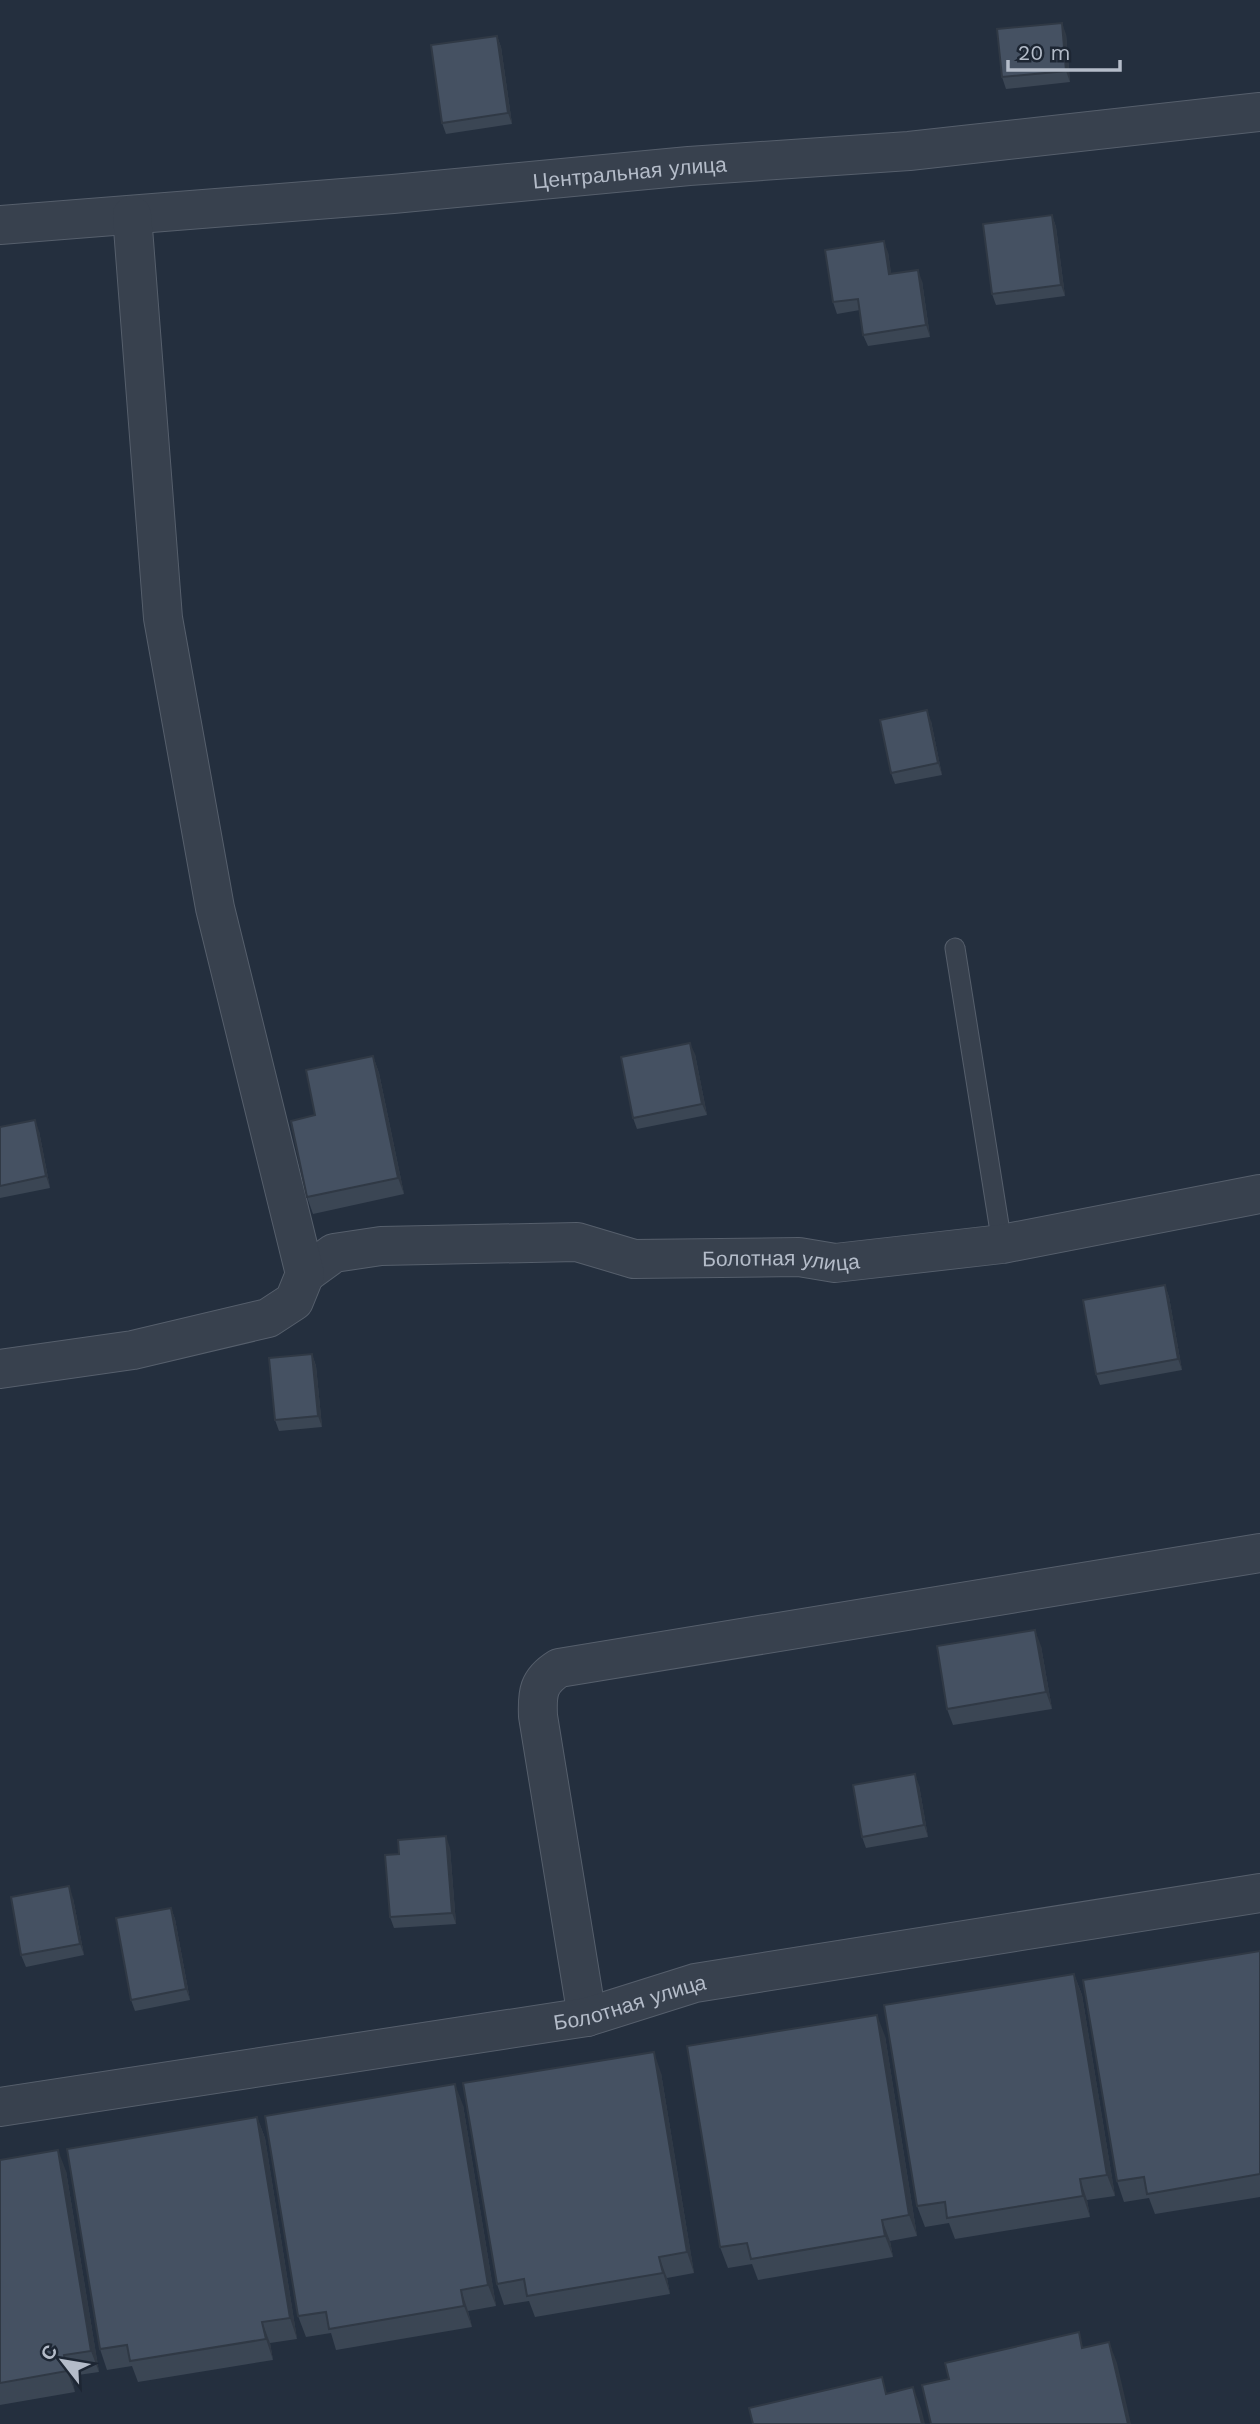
<svg xmlns="http://www.w3.org/2000/svg" width="1260" height="2424" viewBox="0 0 1260 2424" font-family="'Work Sans',sans-serif">
<style>
.lines{fill:none;stroke-linecap:round;stroke-linejoin:round}
.lane-casing{stroke:#565f6c;stroke-width:21}
.street-casing{stroke:#565f6c;stroke-width:40}
.lane{stroke:#38414e;stroke-width:19}
.street{stroke:#38414e;stroke-width:38}
.wall{fill:#3b4654}
.shaded-wall{fill:#303945}
.building{fill:#455162;stroke:#303945;stroke-width:2}
.labels{text-anchor:middle;dominant-baseline:central;stroke-width:5;stroke-linejoin:round;paint-order:stroke}
.street-label{font-size:21px;fill:#b4bcc9;stroke:#1d2633}
</style>
<rect width="100%" height="100%" fill="#242f3e"/>
<g class="lines">
<g class="lane-casing">
<path id="lane" d="M955 948 1002 1244"/>
</g>
<g class="street-casing">
<g id="street">
<path id="s1" d="M0 225 393 194 689 166 909 151 1260 112"/>
<path id="s2" d="M305 1274 334 1253 381 1246 577 1242 634 1259 799 1257 835 1263 1002 1244 1260 1194"/>
<path d="M0 1369 133 1350 268 1318 294 1301 305 1274 215 908 163 618 132 215"/>
<path d="M587 2017 538 1716C537 1693 538 1681 559 1668L1260 1553"/>
<path id="s3" d="M0 2107 587 2017 695 1983 1260 1893"/>
</g>
</g>
<use href="#lane" class="lane"/>
<use href="#street" class="street"/>
</g>
<path class="wall" d="M1066 34 1070 82 1006 89 1002 77Z
M497 36 501 47 512 124 446 134 442 123Z
M1052 215 1056 227 1065 296 996 305 992 294Z
M888 252 891 274 922 281 930 337 868 346 863 335 860 310 837 314 833 302Z
M931 721 942 775 895 784 891 773Z
M695 1054 707 1115 637 1129 633 1118Z
M373 1056 379 1073 404 1194 313 1214 307 1197 315 1115Z
M0 1127 39 1131 50 1188 0 1198Z
M1165 1285 1169 1297 1182 1370 1100 1385 1096 1374Z
M312 1354 316 1366 322 1427 279 1431 275 1420Z
M1041 1646 1052 1709 953 1725 947 1709Z
M919 1785 928 1837 866 1848 862 1837Z
M450 1848 456 1924 394 1928 390 1917Z
M73 1898 84 1955 26 1967 21 1955Z
M171 1908 175 1919 190 2000 135 2011 131 2000Z
M1260 1951V2197L1155 2214 1149 2198 1124 2202 1117 2181Z
M1074 1974 1082 1995 1115 2196 1087 2200 1090 2217 955 2239 949 2223 925 2227 917 2206Z
M885 2036 917 2236 890 2241 893 2257 758 2280 752 2264 728 2268 720 2247Z
M661 2073 694 2273 667 2278 670 2294 535 2317 529 2301 504 2305 497 2284Z
M463 2105 496 2306 468 2311 472 2327 336 2350 331 2333 306 2337 298 2316Z
M257 2117 265 2138 297 2339 270 2343 273 2360 138 2382 132 2366 107 2370 100 2349Z
M0 2160 66 2171 99 2372 71 2376 75 2392 0 2405Z"/>
<path class="shaded-wall" d="M1062 23 1066 34 1070 82 1066 71Z
M497 36 501 47 512 124 508 113Z
M1052 215 1056 227 1065 296 1061 285Z
M884 241 888 252 893 285 889 274Z
M918 270 922 281 930 337 926 325Z
M927 710 931 721 942 775 938 763Z
M690 1043 695 1054 707 1115 702 1104Z
M373 1056 379 1073 404 1194 398 1178Z
M35 1120 39 1131 50 1188 46 1176Z
M1165 1285 1169 1297 1182 1370 1178 1359Z
M312 1354 316 1366 322 1427 318 1416Z
M1035 1630 1041 1646 1052 1709 1046 1692Z
M915 1774 919 1785 928 1837 924 1825Z
M446 1836 450 1848 456 1924 452 1913Z
M69 1886 73 1898 84 1955 80 1944Z
M171 1908 175 1919 190 2000 186 1989Z
M1074 1974 1082 1995 1115 2196 1107 2175Z
M877 2015 885 2036 917 2236 909 2215Z
M654 2052 661 2073 694 2273 687 2252Z
M455 2084 463 2105 496 2306 488 2285Z
M257 2117 265 2138 297 2339 290 2318Z
M58 2150 66 2171 99 2372 91 2351Z
M1080 2179 1087 2200 1090 2217 1083 2196Z
M882 2220 890 2241 893 2257 885 2236Z
M659 2257 667 2278 670 2294 663 2273Z
M461 2290 468 2311 472 2327 464 2306Z
M262 2322 270 2343 273 2360 266 2339Z
M1109 2342 1117 2363 1131 2424H1128Z
M64 2355 71 2376 75 2392 67 2371Z
M913 2387 921 2408 925 2424H922Z"/>
<path class="building" d="M1062 23 1066 71 1002 77 997 29Z
M497 36 508 113 442 123 431 45Z
M1052 215 1061 285 992 294 983 224Z
M884 241 889 274 918 270 926 325 863 335 858 299 833 302 825 250Z
M927 710 938 763 891 773 880 720Z
M690 1043 702 1104 633 1118 621 1057Z
M373 1056 398 1178 307 1197 291 1121 315 1115 306 1070Z
M35 1120 46 1176 0 1186V1127Z
M1165 1285 1178 1359 1096 1374 1083 1300Z
M312 1354 318 1416 275 1420 269 1358Z
M1035 1630 1046 1692 947 1709 937 1646Z
M915 1774 924 1825 862 1837 853 1785Z
M446 1836 452 1913 390 1917 385 1855 399 1854 398 1840Z
M69 1886 80 1944 21 1955 11 1897Z
M171 1908 186 1989 131 2000 116 1918Z
M1260 1951V2174L1147 2194 1144 2177 1117 2181 1083 1980Z
M1074 1974 1107 2175 1080 2179 1083 2196 947 2218 945 2202 917 2206 884 2005Z
M877 2015 909 2215 882 2220 885 2236 751 2259 747 2243 720 2247 687 2046Z
M654 2052 687 2252 659 2257 663 2273 527 2296 524 2279 497 2284 463 2083Z
M455 2084 488 2285 461 2290 464 2306 329 2329 326 2312 298 2316 265 2116Z
M257 2117 290 2318 262 2322 266 2339 130 2361 127 2345 100 2349 67 2149Z
M58 2150 91 2351 64 2355 67 2371 0 2383V2160Z
M1079 2332 1082 2348 1109 2342 1128 2424H931L922 2385 949 2379 945 2363Z
M882 2377 886 2394 913 2387 922 2424H753L749 2408Z"/>
<g class="labels">
<g class="street-label">
<text stroke="none"><textPath href="#s1" startOffset="632">Центральная улица</textPath></text>
<text stroke="none"><textPath href="#s2" startOffset="486">Болотная улица</textPath></text>
<text stroke="none"><textPath href="#s3" startOffset="639">Болотная улица</textPath></text>
</g>
</g>
<g transform="translate(63 2361) rotate(301)" stroke="#1d2633" stroke-width="5" paint-order="stroke">
<path d="M0-5L12 26L0 18L-12 26Z" fill="#b4bcc9"/>
<text y="-10" font-size="19" font-weight="bold" text-anchor="middle" fill="#b4bcc9">С</text>
</g>
<path d="M1008 60v10h112v-10" fill="none" stroke="#b4bcc9" stroke-width="3.5"/>
<text x="1018" y="60" font-size="21" fill="#b4bcc9" stroke="#1d2633" stroke-width="5" paint-order="stroke">20 m</text>
</svg>
